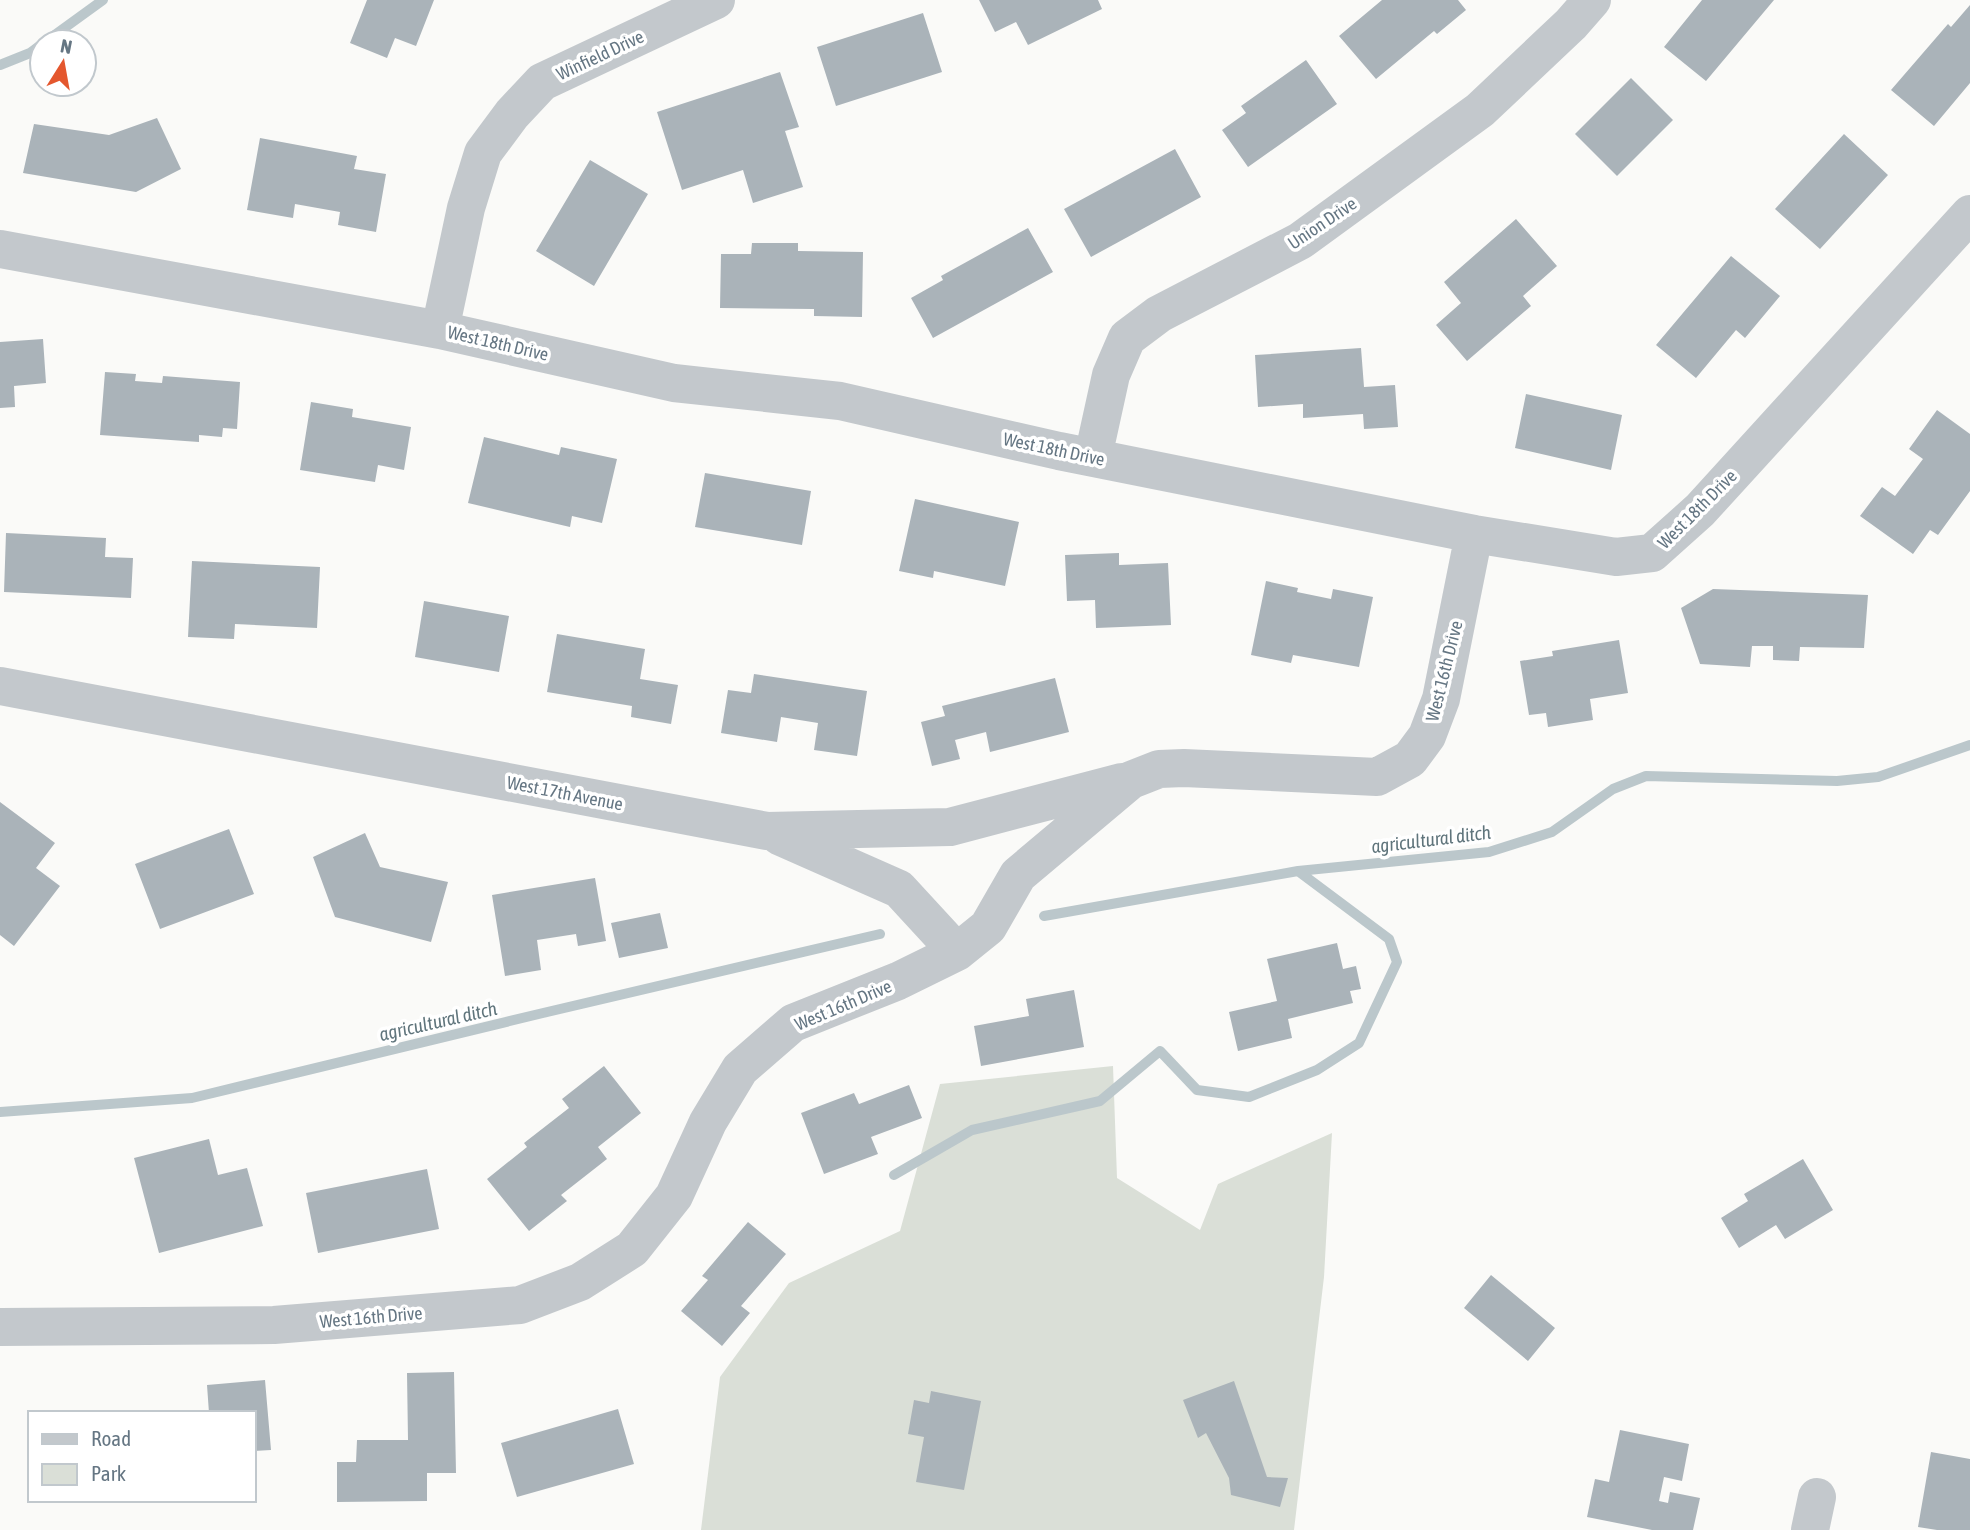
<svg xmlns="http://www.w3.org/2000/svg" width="1970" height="1530" viewBox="0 0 1970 1530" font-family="'Asap Condensed',sans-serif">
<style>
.green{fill:#dadfd7}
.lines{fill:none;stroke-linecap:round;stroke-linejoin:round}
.stream{stroke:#bbc7cb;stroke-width:10}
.building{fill:#aab3b9}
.street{stroke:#c3c8cc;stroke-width:38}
.labels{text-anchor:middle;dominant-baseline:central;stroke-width:7;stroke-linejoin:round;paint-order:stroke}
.street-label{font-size:18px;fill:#657683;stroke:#fff}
.water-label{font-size:19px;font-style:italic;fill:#60757c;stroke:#fff}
</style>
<rect width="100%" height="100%" fill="#fafaf8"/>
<path class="green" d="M1113 1066 1117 1178 1200 1230 1218 1184 1332 1133 1324 1277 1294 1530H701L720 1377 789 1283 900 1231 940 1084Z"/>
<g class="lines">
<path class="stream" d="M45 42 103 0
M0 65 30 53 42 44
M1044 916 1298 871 1489 852 1552 832 1613 789 1646 776 1837 781 1878 777 1970 745
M0 1112 192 1098 543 1013 880 934
M894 1175 972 1130 1100 1101 1160 1051 1197 1090 1249 1097 1317 1070 1359 1043 1397 962 1389 939 1298 871"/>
</g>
<path class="building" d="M367 0H434L416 46 395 38 387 58 350 43Z
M979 0H1098L1102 9 1028 45 1016 22 995 32Z
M1382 0H1458L1466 10 1437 34 1434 31 1376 79 1339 36Z
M1702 0H1774L1706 81 1664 47Z
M1970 5V83L1934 126 1891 90 1948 24 1951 27Z
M923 13 942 72 836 106 817 47Z
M1306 60 1337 104 1248 167 1222 130 1246 113 1241 106Z
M780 72 799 127 785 131 803 187 753 203 743 170 682 190 657 112Z
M1631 78 1673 120 1617 176 1575 134Z
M157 118 181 169 136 192 23 173 34 124 109 135Z
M1844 134 1888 175 1820 249 1775 209Z
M260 138 357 156 354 169 386 174 376 232 338 225 340 212 295 204 293 218 247 210Z
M1175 149 1201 197 1091 257 1064 209Z
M590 160 648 194 594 286 536 251Z
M1516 219 1557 266 1523 296 1531 306 1467 361 1436 325 1461 303 1444 282Z
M1028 228 1053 272 933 338 911 298 943 280 941 276Z
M752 243H798V251L863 252 862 317 814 316V309L720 308 721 254H751Z
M1731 256 1780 296 1745 338 1736 330 1696 378 1656 345Z
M43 339 46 383 14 386 15 407 0 408V342Z
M1361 348 1364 387 1395 385 1398 427 1364 429 1363 414 1303 418V404L1258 407 1255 355Z
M105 372 136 374 135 381 162 383 163 376 240 382 237 429 223 428 222 437 199 435V442L100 435Z
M1526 394 1622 415 1611 470 1515 448Z
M311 402 353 409 352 417 411 427 404 470 378 465 375 482 300 470Z
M1937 410 1970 434V491L1938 535 1930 530 1913 554 1860 516 1882 487 1895 496 1923 459 1909 449Z
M484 437 559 455 561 447 617 459 602 523 572 516 570 527 468 503Z
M705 473 811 491 802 545 695 527Z
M915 499 1019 522 1005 586 934 571 933 578 899 571Z
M6 533 106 538 105 557 133 558 131 598 4 592Z
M1119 553V565L1168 563 1171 625 1096 628 1095 600 1067 601 1065 555Z
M192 561 320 567 317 628 235 624 234 639 188 637Z
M1266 581 1298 588 1297 592 1331 599 1333 589 1373 597 1359 667 1293 655 1291 663 1251 655Z
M1713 589 1868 595 1864 648 1800 647 1799 661 1773 660V646H1752L1750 667 1700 664 1681 608Z
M424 601 509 616 499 672 415 657Z
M557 634 645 649 640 679 678 685 671 724 631 717 632 706 547 692Z
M1619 640 1628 693 1590 699 1593 720 1548 727 1546 713 1529 715 1520 661 1553 656 1552 651Z
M754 674 867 691 857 756 814 750 818 723 781 717 777 742 721 733 728 690 751 693Z
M1055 678 1069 732 990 752 986 732 955 740 960 759 932 766 921 722 945 716 942 706Z
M0 802 55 843 36 868 60 886 14 946 0 935Z
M229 829 254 894 160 929 135 864Z
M365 833 380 867 448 882 431 942 335 917 313 857Z
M595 878 606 941 578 946 576 934 537 940 541 970 505 976 492 895Z
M660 913 668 948 619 958 611 923Z
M1337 943 1343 969 1356 966 1361 989 1350 991 1353 1003 1288 1019 1292 1038 1238 1051 1229 1012 1277 1001 1267 959Z
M1074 990 1084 1047 981 1066 974 1026 1029 1016 1026 999Z
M604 1066 641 1113 598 1147 607 1159 561 1195 567 1201 529 1231 487 1179 527 1147 524 1143 569 1108 562 1099Z
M909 1085 922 1118 871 1137 878 1154 824 1174 801 1113 854 1093 859 1104Z
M209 1139 218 1175 247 1168 263 1226 159 1253 134 1158Z
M1803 1159 1833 1210 1785 1239 1776 1225 1739 1248 1721 1218 1748 1201 1744 1194Z
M427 1169 439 1229 318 1253 306 1193Z
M748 1222 786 1254 741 1306 750 1313 722 1346 681 1311 708 1280 702 1276Z
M1491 1275 1555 1328 1528 1361 1464 1308Z
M454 1372 456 1473H427V1501L337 1502V1462H356L357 1440H408L407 1373Z
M265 1380 271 1450 254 1451V1413H209L207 1385Z
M1234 1381 1267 1477 1288 1478 1280 1507 1231 1495 1229 1478 1206 1433 1198 1438 1183 1400Z
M931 1391 981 1401 964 1490 916 1482 924 1437 908 1434 914 1400 929 1403Z
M618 1409 634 1464 517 1497 501 1443Z
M1620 1430 1689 1444 1682 1481 1664 1477 1659 1501 1668 1503 1670 1492 1700 1498 1693 1530H1652L1587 1517 1595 1479 1609 1482Z
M1931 1452 1970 1459V1530H1937L1918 1527Z"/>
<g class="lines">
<path class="street" d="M0 249 440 330 674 383 840 401 1059 451 1474 534 1616 557 1652 553 1700 510 1970 214
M440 330 466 208 483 153 512 114 542 82 716 0
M1093 457 1111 375 1127 338 1159 314 1300 241 1480 110 1571 24 1592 0
M0 686 767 831 950 827 1122 782
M779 836 899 889 957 952
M0 1327 274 1325 520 1305 580 1282 632 1249 674 1196 708 1122 740 1069 793 1023 898 981 957 952 988 927 1018 875 1131 780 1159 769 1184 768 1377 777 1410 759 1427 736 1441 699 1474 534
M1810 1530 1817 1497"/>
</g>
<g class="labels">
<g class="street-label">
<text transform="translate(600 55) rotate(-25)">Winfield Drive</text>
<text transform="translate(1322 223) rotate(-34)">Union Drive</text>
<text transform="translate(498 343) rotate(13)">West 18th Drive</text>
<text transform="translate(1054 449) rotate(12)">West 18th Drive</text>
<text transform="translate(1697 509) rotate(-45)">West 18th Drive</text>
<text transform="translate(1444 671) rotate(-76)">West 16th Drive</text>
<text transform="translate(565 793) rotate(11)">West 17th Avenue</text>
<text transform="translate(843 1005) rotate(-23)">West 16th Drive</text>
<text transform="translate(371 1317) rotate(-5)">West 16th Drive</text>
</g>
<g class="water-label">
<text transform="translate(1431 839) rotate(-7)">agricultural ditch</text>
<text transform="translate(438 1021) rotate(-13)">agricultural ditch</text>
</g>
</g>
<rect x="28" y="1411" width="228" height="91" fill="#ffffff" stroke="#c1c8cd" stroke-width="2"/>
<rect x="42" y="1434" width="35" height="10" fill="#c3c8cc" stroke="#c1c8cd" stroke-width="2"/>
<text x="91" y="1446" font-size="21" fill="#657683">Road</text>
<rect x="42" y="1464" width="35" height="21" fill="#dadfd7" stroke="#c1c8cd" stroke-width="2"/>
<text x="91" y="1481" font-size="21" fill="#657683">Park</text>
<g transform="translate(63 63) rotate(11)"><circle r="33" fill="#ffffff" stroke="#c1c8cd" stroke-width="2"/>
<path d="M0-5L12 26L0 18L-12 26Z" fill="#e4572e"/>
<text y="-10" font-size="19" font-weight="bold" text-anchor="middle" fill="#657683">N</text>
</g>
</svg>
